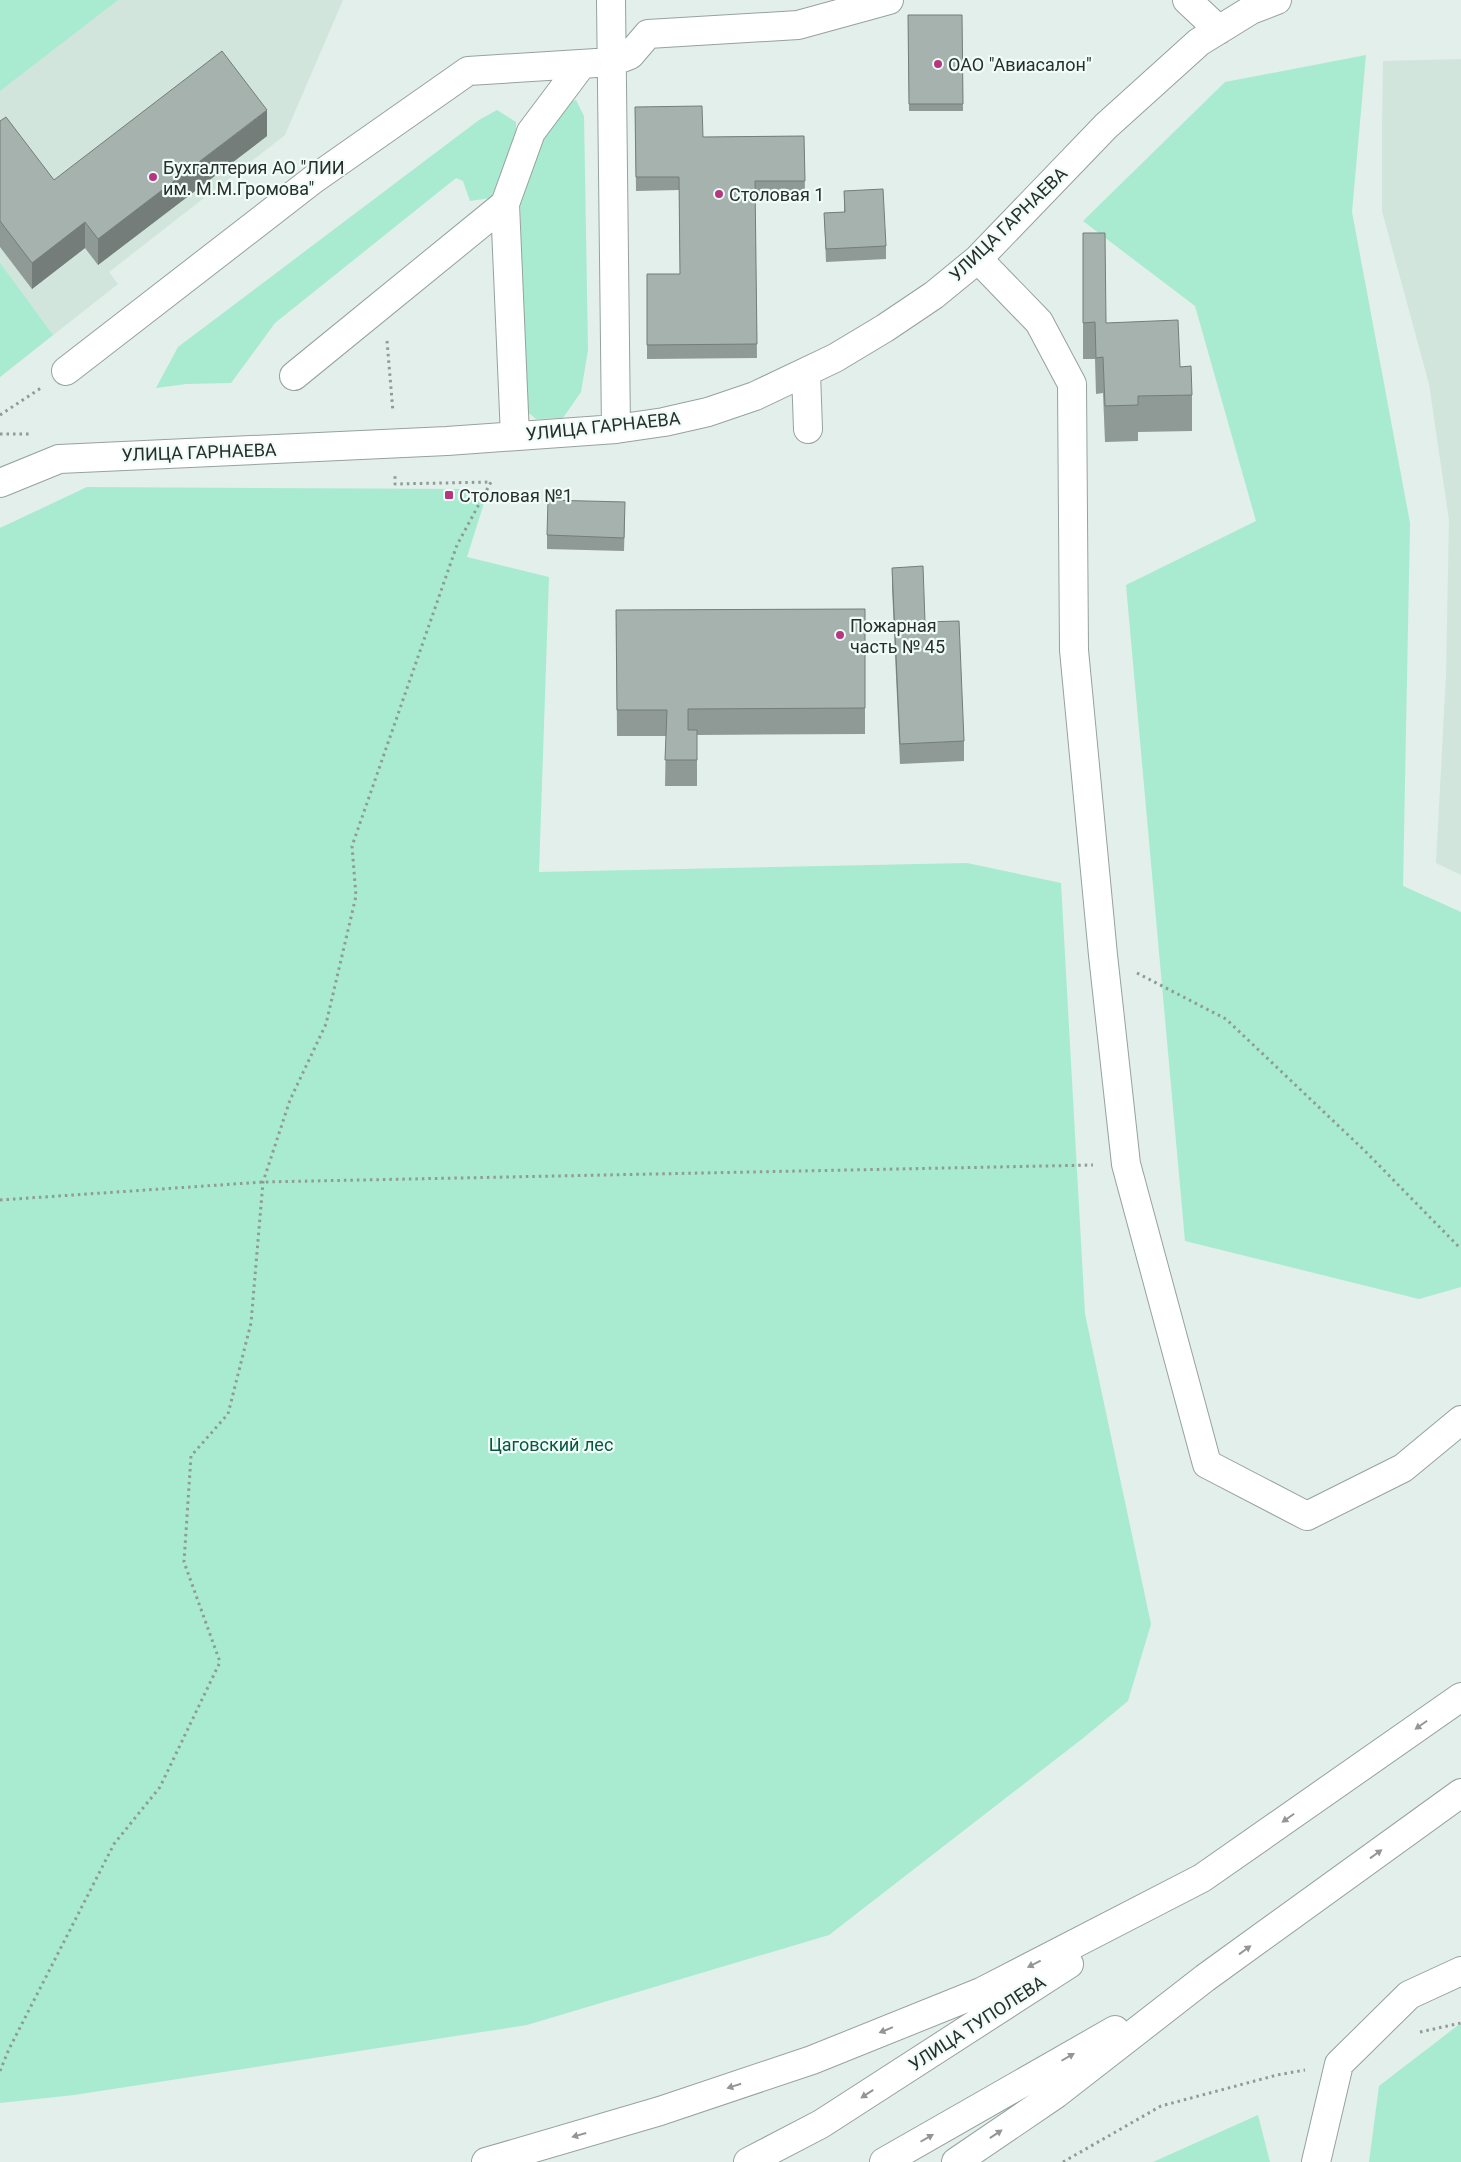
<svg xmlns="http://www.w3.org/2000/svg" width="1461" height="2162" viewBox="0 0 1461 2162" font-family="Roboto,sans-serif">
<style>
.built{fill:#d1e5dc}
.green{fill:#a8ebd1}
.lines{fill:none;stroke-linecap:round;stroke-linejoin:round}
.minor-casing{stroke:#96a29d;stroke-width:30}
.major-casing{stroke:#96a29d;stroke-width:30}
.path{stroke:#909a96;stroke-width:3;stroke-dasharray:2.5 4;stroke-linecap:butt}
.minor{stroke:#fff;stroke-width:28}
.major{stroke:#fff;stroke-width:28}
.wall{fill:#8f9995}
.shaded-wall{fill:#747d79}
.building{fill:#a6b2ad;stroke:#747d79}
.oneway{fill:#949696}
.poi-dot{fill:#b73681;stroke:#effcf7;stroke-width:2}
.labels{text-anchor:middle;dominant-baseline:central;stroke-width:4.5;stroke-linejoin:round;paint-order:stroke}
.poi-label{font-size:18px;fill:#292e2c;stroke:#effcf7;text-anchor:start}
.street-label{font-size:18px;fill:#292e2c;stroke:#effcf7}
.park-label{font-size:18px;fill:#0a5641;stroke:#effcf7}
</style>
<rect width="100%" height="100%" fill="#e2efea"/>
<path class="built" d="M0 0H343L285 135 109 272 118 284 0 377Z
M1461 59V875L1436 863 1446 676 1449 520 1429 384 1382 211V128L1383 61Z"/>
<path class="green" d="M0 0H118L0 91Z
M1366 55 1352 212 1410 523 1403 886 1461 912V1287L1419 1299 1185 1241 1126 585 1256 521 1195 306 1083 221 1225 82Z
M576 100 584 116 588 350 581 392 563 418 536 419 529 413 524 403 520 195 531 159 563 105Z
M497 110 516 122V137L491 198 470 201 463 181 456 178 275 323 231 383 186 384 156 388 178 347 479 120Z
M0 263 53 335 0 377Z
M87 487 465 489 485 500 467 557 549 577 539 872 967 863 1061 883 1085 1314 1151 1624 1128 1701 1082 1739 829 1935 527 2025 74 2095 0 2103V528Z
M1461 2023V2162H1369L1379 2086Z
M1258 2115 1270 2162H1153Z"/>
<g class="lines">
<g class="minor-casing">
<path id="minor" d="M611 0 616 429
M1187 0 1219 30
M978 259 1039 322 1072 384 1074 650 1103 955 1126 1164 1207 1464 1307 1516 1403 1468 1461 1420
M66 371 314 179 468 71 612 62 630 55 648 34 798 25 889 0
M806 373 808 429
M294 376 505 204
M515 436 505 204 531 132 582 64
M0 483 59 459 447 441 616 429 664 422 708 412 755 396 835 358 885 328 934 295 978 259 1106 126 1199 42 1251 10 1277 0
M1316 2162 1339 2064 1409 1995 1461 1971"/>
</g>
<g class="major-casing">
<path id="major" d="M486 2162 660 2111 812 2060 981 1992 1202 1878 1461 1697
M748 2162 821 2124 1069 1964
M884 2162 1115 2030
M956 2162 1056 2094 1205 1978 1461 1793"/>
</g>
<path class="path" d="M387 341 393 412
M0 415 41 388
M0 434H31
M1137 973 1226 1019 1365 1151 1461 1249
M0 1200 263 1182 1093 1165
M1420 2032 1461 2023
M0 2071 9 2049 114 1844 160 1787 220 1662 184 1562 191 1456 228 1414 251 1323 263 1182 290 1100 326 1024 356 896 352 846 457 545 491 482 395 484V476
M1063 2162 1161 2106 1277 2075 1305 2070"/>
<use href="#minor" class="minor"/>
<use href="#major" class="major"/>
</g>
<path class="wall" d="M908 15H962L963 111H909Z
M635 107 703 137 804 136 805 194 755 195 757 358 647 359V274H680L679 190 636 191Z
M0 121 54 180 267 136 98 265 85 248 32 289 0 247Z
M844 191 886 246V259L826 262 824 213 844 212Z
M1083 233 1106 323 1180 367 1192 395V431L1138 432V441L1105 442 1103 393 1096 394 1095 359H1083Z
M625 516 624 551 547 549V535Z
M892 568 925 622 964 741V761L900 764 892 588Z
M865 609V734L697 735V786H665L666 736H617L616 610Z"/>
<path class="shaded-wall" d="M267 110V136L98 265V239Z
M85 222V248L32 289V263Z"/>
<path class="building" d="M908 15H962L963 104H909Z
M222 51 267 110 98 239 85 222 32 263 0 221V121L6 117 54 180Z
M702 106 703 137 804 136 805 181H755L757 344 647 345V274H680L679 177H636L635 107Z
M883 189 886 246 826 249 824 213 845 212 844 191Z
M1083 233H1105L1106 323 1178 320 1180 367 1191 366 1192 395 1138 396V405L1105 406 1103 357 1096 358 1095 322 1083 323Z
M548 500 625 502 624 538 547 535Z
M923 566 925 622 959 621 964 741 900 744 892 568Z
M865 609V708L688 709V730H697V760H665L667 710H617L616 610Z"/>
<defs><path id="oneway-solid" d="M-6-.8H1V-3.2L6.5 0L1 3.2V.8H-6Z" transform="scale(1.25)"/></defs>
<g class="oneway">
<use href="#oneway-solid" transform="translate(1421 1725) rotate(145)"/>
<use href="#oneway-solid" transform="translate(1288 1818) rotate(145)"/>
<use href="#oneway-solid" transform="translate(1376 1854) rotate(-36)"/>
<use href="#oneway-solid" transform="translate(1245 1950) rotate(-36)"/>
<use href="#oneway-solid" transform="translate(1034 1964) rotate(153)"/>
<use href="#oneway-solid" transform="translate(886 2030) rotate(158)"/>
<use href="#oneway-solid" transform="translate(1068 2057) rotate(-30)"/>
<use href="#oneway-solid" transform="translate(734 2086) rotate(162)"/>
<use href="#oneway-solid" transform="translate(867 2094) rotate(147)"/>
<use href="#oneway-solid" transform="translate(996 2134) rotate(-34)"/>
<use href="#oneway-solid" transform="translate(579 2135) rotate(164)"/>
<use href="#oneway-solid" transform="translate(927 2138) rotate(-30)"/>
</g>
<g class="poi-dot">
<circle cx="938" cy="64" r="5"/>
<circle cx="153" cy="177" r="5"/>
<circle cx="719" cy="194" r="5"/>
<rect x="444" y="490" width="10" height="10" rx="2.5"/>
<circle cx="840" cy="635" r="5"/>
</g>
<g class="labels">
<g class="poi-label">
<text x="948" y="64">ОАО "Авиасалон"</text>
<text x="163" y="167">Бухгалтерия АО "ЛИИ<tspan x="163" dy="21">им. М.М.Громова"</tspan></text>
<text x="729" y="194">Столовая 1</text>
<text x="459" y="495">Столовая №1</text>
<text x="850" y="625">Пожарная<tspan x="850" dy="21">часть № 45</tspan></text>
</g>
<g class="street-label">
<text transform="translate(1008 224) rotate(-44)">УЛИЦА ГАРНАЕВА</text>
<text transform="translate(603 426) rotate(-6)">УЛИЦА ГАРНАЕВА</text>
<text transform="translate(199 452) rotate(-2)">УЛИЦА ГАРНАЕВА</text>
<text transform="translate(977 2023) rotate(-33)">УЛИЦА ТУПОЛЕВА</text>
</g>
<g class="park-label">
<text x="551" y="1444">Цаговский лес</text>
</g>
</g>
</svg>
